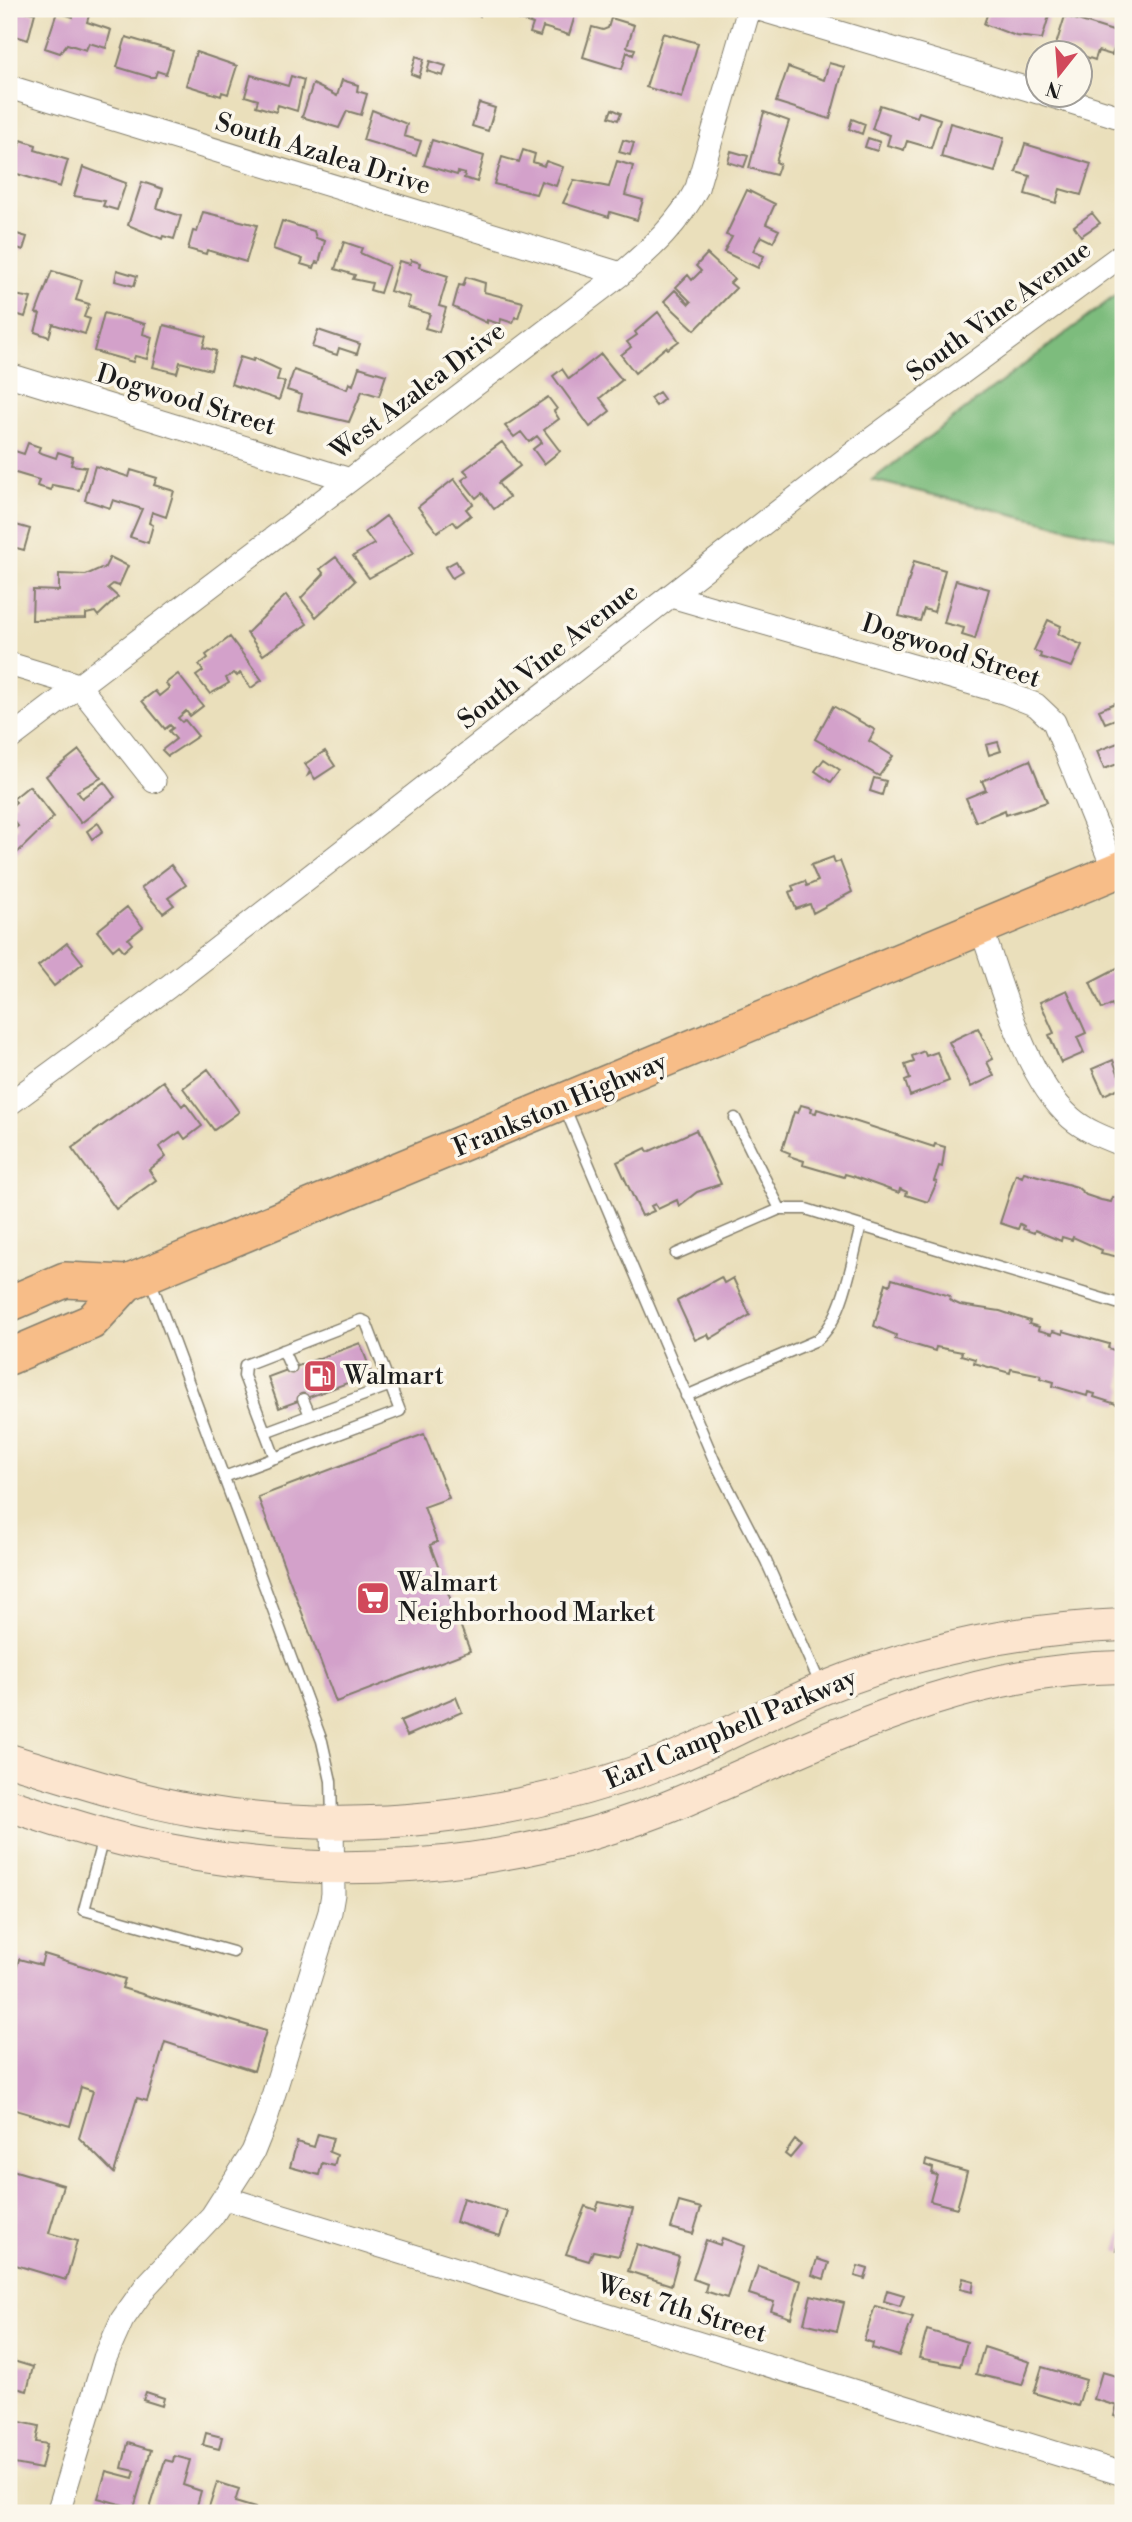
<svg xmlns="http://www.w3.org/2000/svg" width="1132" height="2522" viewBox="0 0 1132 2522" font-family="'Libre Bodoni',serif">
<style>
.forest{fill:#7dbc7d;stroke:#4c6c4c;stroke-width:2}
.building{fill:#d3a1ca}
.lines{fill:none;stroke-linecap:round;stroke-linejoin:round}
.lane-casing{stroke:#837e6c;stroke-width:13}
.street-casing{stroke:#837e6c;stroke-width:25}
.secondary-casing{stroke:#837e6c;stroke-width:34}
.primary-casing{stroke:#837e6c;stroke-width:38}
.lane{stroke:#fff;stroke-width:10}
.street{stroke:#fff;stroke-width:23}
.secondary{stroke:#fce5cf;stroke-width:32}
.primary{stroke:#f7bd88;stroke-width:35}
.labels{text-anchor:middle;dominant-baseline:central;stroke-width:7;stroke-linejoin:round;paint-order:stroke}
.street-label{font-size:26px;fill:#1c1c1c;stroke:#fbf7ec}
.poi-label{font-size:26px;fill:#1c1c1c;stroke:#fbf7ec;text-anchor:start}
</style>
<rect width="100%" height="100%" fill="#fbf7ec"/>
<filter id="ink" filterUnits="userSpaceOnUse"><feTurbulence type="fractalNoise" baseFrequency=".0143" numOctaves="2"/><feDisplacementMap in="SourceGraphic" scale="14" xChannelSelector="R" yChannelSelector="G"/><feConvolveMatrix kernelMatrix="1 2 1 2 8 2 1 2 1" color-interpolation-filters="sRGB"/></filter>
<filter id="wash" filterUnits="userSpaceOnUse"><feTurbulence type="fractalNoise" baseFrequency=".00686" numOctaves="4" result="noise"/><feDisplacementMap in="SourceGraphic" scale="28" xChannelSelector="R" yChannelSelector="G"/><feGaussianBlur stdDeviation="1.57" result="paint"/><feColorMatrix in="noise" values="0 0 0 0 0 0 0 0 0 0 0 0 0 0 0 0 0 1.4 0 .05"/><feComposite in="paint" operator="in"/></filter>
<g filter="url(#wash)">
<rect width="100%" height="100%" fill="#eadfbb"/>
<path class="forest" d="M1123 290V541L872 480Z"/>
<g id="blocks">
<path class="building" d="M9 9 35 13 28 40 13 35 9 38Z
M75 9H91L87 22 111 30 106 48 89 43 86 50 67 44 60 53 45 48 57 12 73 17Z
M464 9H482L480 16 463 11Z
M514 9H577L569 35 543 27 540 36 530 33 533 24 511 17Z
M989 9H1025L1049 16 1042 39 1016 36 984 24Z
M1065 16 1119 33 1112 55 1098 51 1095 60 1080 55V52L1055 48Z
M611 18 634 25 627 47 635 49 633 55 627 52 622 69 583 57 592 27 603 30 608 28Z
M663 33 698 43 682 98 646 87Z
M126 37 173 51 166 74 157 71 155 77H150L117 67Z
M196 52 237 66 228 94 222 92 221 96 186 85Z
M416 56 424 59 419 77 411 74Z
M430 61 446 66 443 76 427 71Z
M829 63 844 67 830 119 776 102 788 67 824 80Z
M251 75 288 86 291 76 304 80 297 111 278 105 276 112 256 106 258 100 245 96Z
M342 80 358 85 357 91 367 94 361 115 347 111 339 128 302 117 313 84 337 96Z
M479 103 495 108 488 131 472 126Z
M880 105 917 117 919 112 940 119 931 148 907 141 904 150 887 145 890 135 872 129Z
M612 109 621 113 618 120 609 117Z
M372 110 407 124 404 136 421 141 416 156 363 140Z
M764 112 789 121 776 162 780 164 776 175 749 168Z
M852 119 865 124 862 134 849 129Z
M950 123 1004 138 995 172 941 157Z
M868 138 880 142 877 151 865 147Z
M21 140 36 145 35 150 68 160 60 187 11 172Z
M432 140 484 156 477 182 464 178 465 174 458 172 457 175 424 165Z
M623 140 634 143 630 155 619 152Z
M1025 144 1091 164 1081 195 1060 189 1056 203 1025 194 1030 176 1016 172Z
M523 150 535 154 533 162 544 166 546 161 563 167 556 186 541 181 536 194 494 184 502 157 519 162Z
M731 151 748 156 744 167 728 162Z
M617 161 633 166 625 195 643 200 637 220 610 212 609 217 563 203 574 180 609 187Z
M83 167 126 183 117 210 103 206 105 201 74 196Z
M142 182 163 189 157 208 181 216 174 239 163 236 162 239 128 225Z
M747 190 775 204 766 224 779 230 773 242 761 236 753 251 764 256 758 268 724 252 732 237 726 235Z
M203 212 257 225 246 262 207 250 206 254 188 249 193 231 197 232Z
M1092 213 1100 223 1081 236 1074 226Z
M282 221 314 231 316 238 325 241 319 263 316 262 314 268 301 264 303 259 273 249Z
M10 232 27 237 23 250 9 245Z
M344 242 362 248 360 253 389 266 380 293 370 290 372 283 353 279 355 275 335 269Z
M707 254 734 279 730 283 736 288 695 330 664 301 675 290 689 304 691 302 676 287 688 275 692 280 701 271 696 266Z
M411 260 420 263 419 267 448 276 439 306 446 308 439 332 425 328 430 314 407 307 410 297 390 291 399 261 410 264Z
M117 270 137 276 134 286 115 281Z
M52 271 82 280 76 300 89 304 84 317 90 319 85 334 53 324 49 337 35 332 40 314 36 313Z
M466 277 485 283 484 292 523 302 518 318 515 317 513 323 501 319 500 324 487 320V323L453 307 459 285 463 286Z
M9 294 31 298 25 317 16 314 12 325 9 324Z
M658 312 679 341 668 349 666 347 635 373 621 355 631 347 627 342 637 335 635 332Z
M104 313 145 324 143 334 152 337 147 359 135 356 133 362 94 351Z
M164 325 206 336 203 347 216 351 211 370 180 362 177 373 153 367Z
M318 330 360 344 357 354 339 348 337 355 312 347Z
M601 354 622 380 600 398 610 411 590 427 553 376 562 369 569 379Z
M240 357 253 361 254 358 280 370 277 380 285 382 279 400 231 384Z
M359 367 386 375 379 396 362 391 349 422 298 410 302 395 287 390 294 370 347 389 349 383 353 385Z
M659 392 664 399 656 406 650 398Z
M548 397 557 409 554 411 559 419 544 430 560 451 544 464 533 449 542 442 537 436 529 442 521 432 514 437 505 426Z
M502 442 520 466 498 483 509 497 494 509 482 493 476 498 462 480 469 475 464 470Z
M28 443 40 447 38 452 56 458 58 452 73 457 71 465 86 467 79 490 52 485 51 490 37 486 39 480 9 471 15 451 24 454Z
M95 466 129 477 131 470 157 478 154 485 174 491 166 517 152 512 149 523 153 525 148 543 130 537 142 509 113 500 110 508 85 500Z
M454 479 473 504 466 509 471 515 457 526 453 521 437 532 418 507Z
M386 516 414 553 369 578 353 556 374 544 365 532Z
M9 523 30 529 24 550 9 546Z
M110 557 128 566 119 586 113 584 108 588 118 597 98 616 95 612 86 614V619L32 620 33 590 59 591V574L86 575 101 568 104 569Z
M336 557 355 581 316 617 301 598 324 574 320 569Z
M9 561 16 576 9 597Z
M456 561 462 572 452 578 445 567Z
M914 561 945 570 934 612 924 609 920 621 899 616Z
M956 580 989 589 975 639 962 635 964 628 944 623Z
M286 595 307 624 263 655 247 633Z
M1048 620 1061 626 1058 634 1082 645 1072 667 1040 657 1041 654 1034 650Z
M230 637 262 680 251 688 240 673 237 676 234 673 226 678 229 683 210 694 196 676 203 671 199 665 208 658 206 655Z
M178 674 203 706 190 716 186 711 178 718 182 722 185 720 198 736 168 756 162 750 176 739 169 731 173 728 170 725 165 729 142 701 155 691 159 696 169 688 166 683Z
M1115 703 1121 717 1105 723 1099 710Z
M833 706 875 730 869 741 893 756 879 776 815 739Z
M1123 741V762L1104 769 1097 751Z
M998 742 1001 751 989 755 986 745Z
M79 750 101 778 77 791 82 798 104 782 115 797 81 823 46 776Z
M325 751 335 766 315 779 311 773 308 775 310 771 305 764Z
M824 759 840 770 831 782 815 771Z
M1030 760 1047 802 1006 815 1005 810 976 822 966 798 986 790 982 781Z
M874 778 886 781 882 795 870 791Z
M29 786 54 817 15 855 9 847V833L18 826 9 815V808L16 802 13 799Z
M98 823 103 831 92 839 87 831Z
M833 857 835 863 840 861 852 892 813 913 810 904 796 909 789 892 794 890 792 886 805 881 807 886 818 881 811 865Z
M171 865 186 885 168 898 174 905 163 913 141 888Z
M127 907 143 927 128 939 132 944 124 951 119 945 113 950 97 931Z
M67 943 83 963 54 986 38 966Z
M1123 965V1012L1118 1015 1112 1004 1102 1009 1090 982Z
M1067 990 1086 1033 1077 1037 1084 1053 1061 1063 1049 1035 1054 1033 1040 1002Z
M978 1028 993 1059 987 1062 994 1076 971 1087 949 1042Z
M924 1051 926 1056 937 1052 949 1081 910 1096 905 1081 910 1079 905 1065 914 1062 912 1056Z
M1113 1060 1123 1086 1104 1095 1092 1069Z
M208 1069 239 1112 214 1130 183 1088Z
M163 1081 182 1106 185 1103 202 1126 185 1139 180 1132 159 1147 166 1157 149 1170 156 1180 116 1209 72 1148Z
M801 1105 812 1108 811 1112 816 1113 817 1109 934 1147 935 1144 945 1147 942 1167 939 1166 934 1181 937 1182 928 1202 906 1195 907 1192 900 1189 899 1193 852 1176 845 1174 844 1177 803 1165 804 1161 789 1156 790 1153 782 1150 794 1112 798 1113Z
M696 1130 721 1184 697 1192 679 1206 677 1200 658 1209 655 1204 651 1206 654 1211 642 1216 617 1162 646 1148 648 1152Z
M1024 1172 1077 1187 1086 1195 1101 1200 1111 1202 1113 1197 1123 1200V1258L1101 1253 1102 1250 1073 1237 1072 1240 1062 1237 1061 1241 1035 1230 1034 1233 1023 1229 1024 1226 1020 1224 1018 1229 1000 1223 1016 1174 1022 1177Z
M721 1277 724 1283 733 1278 750 1315 710 1339 708 1334 695 1340 677 1301Z
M892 1279 950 1296 949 1300 960 1305 1000 1311 1030 1321 1029 1324 1039 1327 1038 1330 1052 1334 1053 1331 1063 1334V1331L1109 1344 1108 1348 1116 1351 1117 1346 1123 1348 1121 1385 1123 1390 1119 1405 1094 1397 1095 1394 1088 1392 1087 1396 1053 1386 1054 1382 1040 1378 1041 1375 1011 1369 1010 1373 974 1363 975 1359 961 1355 962 1352 936 1347 935 1351 895 1339 896 1335 874 1326 886 1283 890 1285Z
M360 1343 372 1374 279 1408 268 1377Z
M424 1434 449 1498 424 1507 437 1542 430 1545 470 1651 336 1702 258 1497Z
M456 1697 462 1712 407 1736 400 1721Z
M44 1954 125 1979 122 1988 266 2031 254 2071 165 2042 147 2101 137 2098 114 2173 79 2138 93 2091 81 2087 70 2126 9 2108V1995L19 1959 41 1965Z
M318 2134 333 2138 329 2152 337 2155 334 2166 322 2163 319 2175 290 2167 297 2142 314 2147Z
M795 2140 801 2145 790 2158 785 2154Z
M926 2160 967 2172 957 2208 930 2201 937 2175 932 2174 933 2168 925 2165Z
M9 2169 63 2185 49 2233 77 2241 66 2280 9 2263Z
M463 2198 508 2212 500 2236 456 2222Z
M599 2202 633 2209 619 2256 593 2251 589 2261 566 2254 585 2206 596 2210Z
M679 2202 701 2208 693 2234 671 2228Z
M1123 2228V2252L1116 2250Z
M722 2238 744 2246 727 2298 705 2291 707 2284 693 2279 706 2240 720 2245Z
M637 2244 679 2257 671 2285 628 2271Z
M817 2259 829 2263 824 2279 812 2275Z
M758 2266 801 2281 791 2318 771 2311 774 2302 749 2294Z
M858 2266 868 2269 865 2279 855 2276Z
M963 2278 974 2281 972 2292 960 2289Z
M887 2290 904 2295 900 2306 884 2301Z
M811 2295 844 2303 837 2331 804 2323Z
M875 2306 913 2317 899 2356 872 2348 873 2343 864 2340Z
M927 2330 967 2342 960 2366 919 2358Z
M984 2347 1030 2362 1022 2385 976 2374Z
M10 2360 33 2367 27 2391 9 2386Z
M1042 2367 1086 2380 1078 2406 1034 2393Z
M1102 2372 1123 2378V2419L1114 2416 1117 2406 1094 2399Z
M146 2392 164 2398 162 2406 143 2400Z
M11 2420 39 2426 36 2442 47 2444 41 2469 9 2463Z
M206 2433 222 2437 219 2449 203 2445Z
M128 2443 151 2450 134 2508 98 2498 106 2471 133 2478 135 2471 122 2468Z
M174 2456 190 2460 183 2485 201 2491 195 2513 149 2512 165 2460 173 2462Z
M217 2482 239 2489 235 2502 255 2508 253 2513H207Z"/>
</g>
</g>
<g filter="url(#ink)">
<use href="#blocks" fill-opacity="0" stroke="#837e6c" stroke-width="2"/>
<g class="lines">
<g class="lane-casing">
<path id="lane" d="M564 1106 714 1460 766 1561 821 1686
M861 1226 1123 1305
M676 1254 780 1209
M150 1279 322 1741 331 1781 332 1819
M283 1350 291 1368
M686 1396 817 1340C844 1319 852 1259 861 1226L806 1209H780L735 1118
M303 1399 310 1415
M265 1432 391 1385
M224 1477 400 1411 366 1322 361 1320 245 1365 244 1376 275 1458
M103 1838 84 1910 233 1952"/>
</g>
<g class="street-casing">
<path id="street" d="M759 9 1038 92
M9 87 621 274
M1046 94 1123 118
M9 375 347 479
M671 596 1006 693 1036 705 1054 722 1115 872
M9 664 78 685 154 781
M9 739 621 274C651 249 679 223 697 188L749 9
M981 928C1002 986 1024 1076 1071 1118 1086 1131 1105 1138 1123 1145
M9 1104 168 987 873 438 1123 254
M225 2198 1123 2474
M58 2513 105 2358 122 2320 146 2286 212 2216 253 2152 265 2122 330 1912 333 1894 332 1822"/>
</g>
<g class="secondary-casing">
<path id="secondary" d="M9 1760C70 1778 131 1799 193 1810 352 1838 517 1819 666 1761 720 1740 771 1710 824 1688 921 1649 1019 1629 1123 1625
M9 1805C51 1819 93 1833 136 1843 316 1885 513 1873 683 1801 827 1740 962 1668 1123 1667"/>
</g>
<g class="primary-casing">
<path id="primary" d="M9 1304 65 1280 127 1283
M9 1357 91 1322 127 1283 1123 868"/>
</g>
<use href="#lane" class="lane"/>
<use href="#street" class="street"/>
<use href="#secondary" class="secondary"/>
<use href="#primary" class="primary"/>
</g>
</g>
<defs>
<g id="fuel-square" transform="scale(1.75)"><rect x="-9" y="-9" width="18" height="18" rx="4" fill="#d1495b" stroke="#fbf7ec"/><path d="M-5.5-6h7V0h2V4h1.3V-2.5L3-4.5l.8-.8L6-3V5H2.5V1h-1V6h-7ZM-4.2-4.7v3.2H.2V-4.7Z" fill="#fff"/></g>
<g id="supermarket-square" transform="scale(1.75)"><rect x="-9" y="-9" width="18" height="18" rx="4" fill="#d1495b" stroke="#fbf7ec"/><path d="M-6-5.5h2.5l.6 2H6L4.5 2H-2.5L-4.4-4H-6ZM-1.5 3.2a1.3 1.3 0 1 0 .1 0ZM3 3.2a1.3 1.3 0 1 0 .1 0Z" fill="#fff"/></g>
</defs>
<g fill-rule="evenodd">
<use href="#fuel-square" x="320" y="1376"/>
<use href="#supermarket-square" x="373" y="1598"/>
</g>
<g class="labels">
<g class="street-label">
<text transform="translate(323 154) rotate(17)">South Azalea Drive</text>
<text transform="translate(999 311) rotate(-36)">South Vine Avenue</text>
<text transform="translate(418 391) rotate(-37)">West Azalea Drive</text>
<text transform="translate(186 400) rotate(17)">Dogwood Street</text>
<text transform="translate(951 651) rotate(18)">Dogwood Street</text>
<text transform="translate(548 656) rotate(-38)">South Vine Avenue</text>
<text transform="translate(560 1105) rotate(-23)">Frankston Highway</text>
<text transform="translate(731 1729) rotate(-23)">Earl Campbell Parkway</text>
<text transform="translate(682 2309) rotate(17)">West 7th Street</text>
</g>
<g class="poi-label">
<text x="344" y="1376">Walmart</text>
<text x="398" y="1583">Walmart<tspan x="398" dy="30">Neighborhood Market</tspan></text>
</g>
</g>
<rect width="1132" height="2522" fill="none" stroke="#fbf7ec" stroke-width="35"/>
<g transform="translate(1059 74) rotate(197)"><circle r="33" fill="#fbf7ec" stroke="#a29f99" stroke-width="2"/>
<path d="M0-5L12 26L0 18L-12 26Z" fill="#d1495b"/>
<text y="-10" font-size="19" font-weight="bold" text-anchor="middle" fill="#1c1c1c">N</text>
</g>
</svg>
